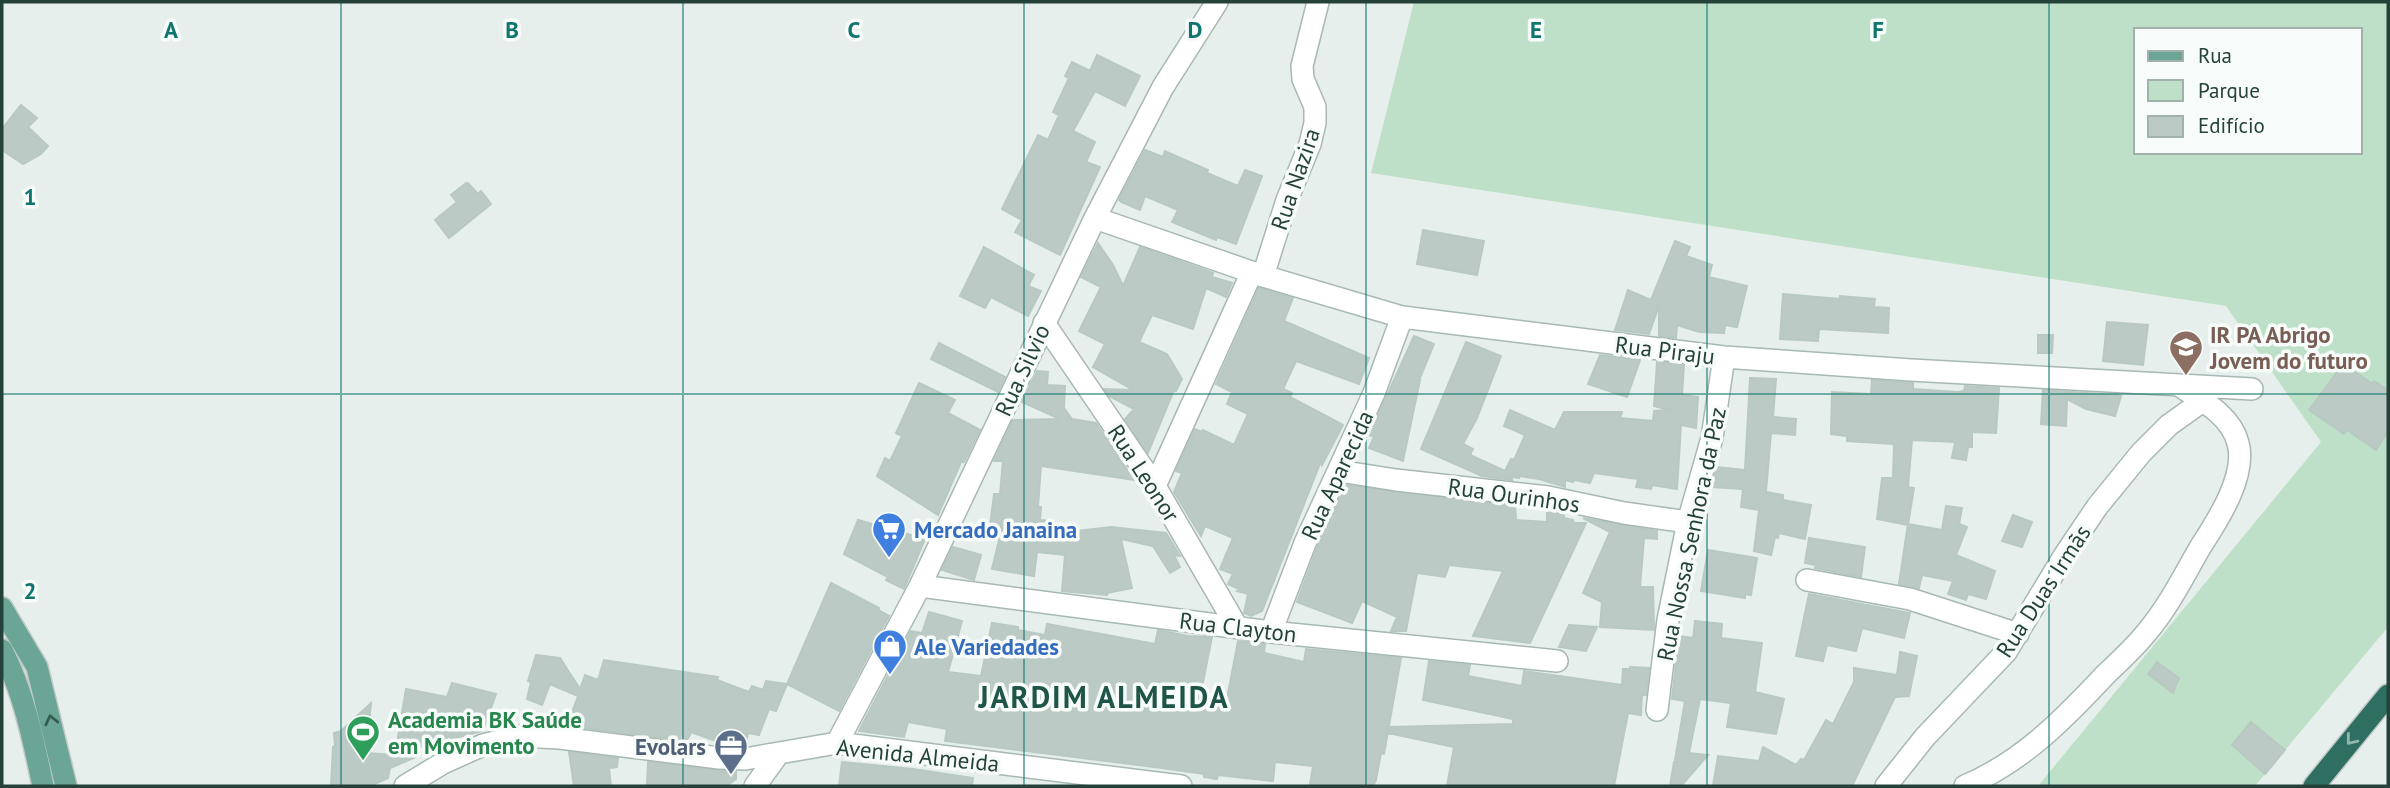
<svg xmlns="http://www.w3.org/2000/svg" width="2390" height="788" viewBox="0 0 2390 788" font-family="'PT Sans',sans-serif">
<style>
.green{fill:#bfe0c8;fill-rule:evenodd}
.building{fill:#bbcac4;stroke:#b8c9c2;stroke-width:2}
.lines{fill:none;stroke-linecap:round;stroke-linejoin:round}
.minor-casing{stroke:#a8b8b2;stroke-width:24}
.major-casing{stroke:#c2cac8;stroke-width:24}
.highway-casing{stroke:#c2cac8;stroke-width:24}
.minor{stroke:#fff;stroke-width:21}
.major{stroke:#6aa596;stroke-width:21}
.highway{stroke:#2f6f62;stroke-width:21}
.oneway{stroke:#365b51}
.oneway2{stroke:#93b5ae}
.grid{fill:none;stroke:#0f766e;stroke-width:2;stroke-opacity:0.55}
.labels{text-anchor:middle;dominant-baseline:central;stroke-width:7;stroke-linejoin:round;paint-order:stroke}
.street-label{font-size:23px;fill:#24423a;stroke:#f7fbf9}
.education-label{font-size:23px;font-weight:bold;fill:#785e54;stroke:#f7fbf9;text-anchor:start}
.shop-label{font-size:23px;font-weight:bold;fill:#366cbe;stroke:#f7fbf9;text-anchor:start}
.leisure-label{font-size:23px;font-weight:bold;fill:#27864d;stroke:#f7fbf9;text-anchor:start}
.service-label{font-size:23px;font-weight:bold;fill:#4e5e75;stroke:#f7fbf9;text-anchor:end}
.district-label{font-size:30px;font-weight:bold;letter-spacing:2px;fill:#1f5548;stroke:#f7fbf9}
.grid-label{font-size:23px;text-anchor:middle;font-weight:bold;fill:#0f766e;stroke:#f7fbf9;stroke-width:7;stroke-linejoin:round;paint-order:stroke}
</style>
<rect width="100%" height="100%" fill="#e6efeb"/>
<path class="green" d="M1414 2H2388V627L2255 786H2038L2321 442 2226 306 1371 173ZM2136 30H2360V152H2136Z"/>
<path class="building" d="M1097 55 1140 76 1125 106 1095 91 1073 131 1095 142 1086 162 1100 167 1060 255 1015 232 1022 220 1002 209 1038 135 1048 140 1059 115 1053 112 1069 78 1065 76 1072 62 1090 71Z
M21 105 37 118 28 127 48 146 41 154 23 164 2 150V129Z
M1145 150 1163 157 1165 151 1208 170 1207 173 1238 186 1245 170 1262 176 1236 244 1217 237 1216 240 1172 222 1178 210 1145 196 1140 210 1121 202 1119 200Z
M466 183H468L478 194 481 191 491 204 449 238 435 220 457 202 451 195Z
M1423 230 1484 241 1477 275 1417 264Z
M1675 241 1690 247 1686 256 1712 265 1709 277 1747 286 1737 327 1725 325 1724 333 1699 332 1677 325 1676 338 1659 336V306L1649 334 1615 330 1628 290 1651 300Z
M1098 243 1113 265 1123 286 1140 247 1213 273 1212 277 1232 283 1226 297 1206 288 1193 329 1152 315 1139 342 1167 354 1182 379 1176 391 1174 390 1148 453 1125 419 1134 409 1109 396 1104 389 1133 390 1093 367 1105 344 1079 331 1101 287 1081 277Z
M984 247 1034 275 1028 286 1041 291 1028 316 991 297 985 308 960 296Z
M1259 288 1293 298 1284 321 1369 358 1359 384 1296 361 1283 389 1292 393 1290 397 1343 425 1322 465 1321 461 1262 611 1251 616 1244 613 1248 594 1237 591 1239 589 1228 584 1233 574 1220 569 1233 538 1205 526 1201 536 1174 492 1182 473 1176 471 1195 429 1202 432 1203 430 1234 445 1248 414 1227 404 1232 392 1216 384Z
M1783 294 1840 299V296L1875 299 1874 307 1889 308 1888 333 1819 329 1818 341 1780 339Z
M2107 322 2148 325 2143 365 2103 361Z
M2038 335H2053L2052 353H2038Z
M1414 336 1434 344 1419 380H1420L1403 461 1369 448 1374 437 1369 435Z
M1466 342 1501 356 1477 418 1463 444 1473 449 1470 455 1505 471 1511 459 1514 460 1525 435 1504 426 1510 410 1555 430 1564 412H1622L1620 418 1653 421 1654 411 1669 410 1654 406 1657 362 1684 365 1682 395 1698 397 1696 428 1681 425 1677 489 1652 485 1651 489 1636 487 1638 479 1594 473 1590 483 1574 480 1573 482 1565 480V487L1539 479 1520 476 1519 478 1511 477 1512 480 1482 476 1421 449Z
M939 343 1005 377 998 392 931 359Z
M1600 355 1640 360 1627 397 1588 384Z
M2343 364 2373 384 2374 381 2388 390V431L2376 450 2347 430 2344 434 2309 410Z
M1037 371 1048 372 1047 385 1065 386 1064 408 1072 419 1096 423 1134 480 1041 466 1038 507H1041L1040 520 1049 521 1048 530 1068 532 1111 527 1166 533 1180 556 1174 555 1180 567 1170 573 1153 546 1121 539 1132 588 1107 593V595L1062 591 1065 555 1037 552 1034 576 992 569 1002 528 990 526 994 494H1000L1003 461H994L1013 420 1060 419 1022 402Z
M1750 378 1776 379 1773 417 1796 419 1795 435 1771 433 1766 492 1783 495V500L1811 505 1805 539 1779 533 1778 538 1775 537 1771 555 1754 551 1759 510 1741 507 1743 489 1712 487 1717 467 1745 470Z
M1872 380 1913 383V389L1957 392 1964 391 1965 386 1999 388 1996 433 1972 432V447H1968L1966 460 1952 458 1955 442 1912 440 1908 487 1914 488 1908 525 1877 519 1882 478H1893L1894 444 1847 441V436L1831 434 1832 392 1871 394Z
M919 383 955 400 948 413 980 430 964 462H961L938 515 877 476 885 458 890 461 902 436 896 433Z
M2043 390 2117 395 2121 396 2115 416 2086 409 2067 399 2066 426 2041 424Z
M1346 485 1515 506 1516 520 1547 522V510L1564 514V518L1573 520 1574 523H1586L1530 643 1473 636 1503 571 1449 565 1445 577 1417 573 1406 631H1391L1397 617 1362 601 1352 623 1297 602 1317 548Z
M1946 506 1962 508 1959 524 1967 527 1956 555 1995 571 1986 599 1968 594 1966 600 1948 594 1953 581 1922 575 1919 588 1899 584 1908 524 1942 530Z
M2013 515 2032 522 2022 547 2002 541Z
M1583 518 1657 531V539L1644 538 1640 587H1653L1654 630 1600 627 1602 602 1583 593 1610 532Z
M858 520 925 539 904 589 886 580 888 577 844 554Z
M1809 538 1865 547 1861 577 1815 568 1816 565 1805 563Z
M953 547 981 555 974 580 942 570Z
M1708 550 1757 558 1751 595 1745 594V598L1701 591Z
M831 583 879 608 878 610 889 616 839 711 787 684Z
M1809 594 1910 613 1904 638 1862 628 1856 651 1827 645 1823 661 1796 656Z
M929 612 962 621 948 672 981 676 992 623 1018 627V630L1045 635 1047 624 1155 644 1158 630 1188 636 1212 637 1199 702 1226 704 1238 641 1265 644 1264 653 1304 662 1306 649 1401 658 1384 754 1381 753 1376 780 1373 786H1329L1310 784 1313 766 1275 762 1273 781 1218 775 1217 779 1204 777V774L1162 768 945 741 947 729 908 722 904 737 859 731 911 631 922 633Z
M1695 621 1722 624 1721 638 1762 643 1755 692 1784 699 1776 734 1727 727 1731 703 1700 699 1689 753 1708 755 1681 786H1670L1674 762 1680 763 1675 760 1685 701 1672 699 1679 636 1693 638Z
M1569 625 1597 627 1586 651 1559 647Z
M1900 652 1917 656 1909 696 1895 697 1852 786H1713L1718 756 1759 761 1763 747 1796 765 1801 759 1804 760 1826 720 1833 724 1854 682V668L1897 675Z
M536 655 560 658 580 689 585 675 598 680 604 660 718 677 717 680 749 692 752 686 763 690 766 681 787 684 776 711 769 709 759 735 748 733 745 746 724 744 691 732 687 741 567 726 578 696 550 684 542 705 527 699 531 682 528 681Z
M1429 661 1470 665 1468 676 1522 686 1524 671 1622 685 1623 669H1630V667L1649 668 1646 695H1642L1641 715 1628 713 1614 786H1447L1454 747 1388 733 1389 727 1513 724V719L1423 700Z
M2157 662 2179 678 2173 693 2148 674Z
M452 683 496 694 483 731 412 749 410 756 416 757 390 768 388 778 370 786H331L333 747 335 746 334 733 341 731 371 703 366 753 395 755 406 689 447 697Z
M2251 722 2285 750 2265 774 2232 745Z
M569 752 618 758 617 767 609 768 611 786H574Z
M648 762 736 772V779L726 786H647Z
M842 762 913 769 973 778 972 786H839Z"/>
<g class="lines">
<g class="minor-casing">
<path id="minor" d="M1095 218 1263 276 1402 317 1724 357 1911 370 2252 389
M1263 276 1287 200 1310 144 1315 123V107L1303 79 1302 66 1318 2
M1044 323 1155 486 1237 627
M1339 471 1396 480 1548 497 1624 513 1688 522
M1155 486 1252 272
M1807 580 1910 599 2018 634
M920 586 1271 632 1557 661
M1271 632 1305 543 1374 393 1402 317
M1657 710 1668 620 1688 522 1712 438 1724 357
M837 743 920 586 1095 218 1163 87 1217 2
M405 786 443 763 483 745 520 736 560 738 719 758 745 759 779 753
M755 786 779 753 837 743 1181 786
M1886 786 1925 737 2006 652 2064 556 2097 507 2141 453 2169 425 2204 400
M1965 786C2022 762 2064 719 2106 674 2120 661 2135 647 2147 632 2169 606 2184 575 2201 546 2218 520 2247 475 2238 443 2231 415 2200 399 2178 385"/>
</g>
<g class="major-casing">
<path id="major" d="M2 608 37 667 66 786
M2 650C24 693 33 739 43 786"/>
</g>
<g class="highway-casing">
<path id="highway" d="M2314 786 2388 695"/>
</g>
<use href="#minor" class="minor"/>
<use href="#major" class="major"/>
<use href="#highway" class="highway"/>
</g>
<defs><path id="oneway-chevron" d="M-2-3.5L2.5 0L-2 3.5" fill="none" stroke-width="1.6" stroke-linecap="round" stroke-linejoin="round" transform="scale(1.75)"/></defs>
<use class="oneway" href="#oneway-chevron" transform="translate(51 720) rotate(-103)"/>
<use class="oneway2" href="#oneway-chevron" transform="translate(2351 740) rotate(129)"/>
<path class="grid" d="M341 2V786M683 2V786M1024 2V786M1366 2V786M1707 2V786M2049 2V786M2 394H2388"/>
<defs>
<g id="school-pin" transform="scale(1.75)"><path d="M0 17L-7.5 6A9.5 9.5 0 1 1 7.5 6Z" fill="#8d6e63" stroke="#f7fbf9"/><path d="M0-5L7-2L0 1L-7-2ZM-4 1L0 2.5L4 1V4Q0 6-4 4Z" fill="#fff"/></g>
<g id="supermarket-pin" transform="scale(1.75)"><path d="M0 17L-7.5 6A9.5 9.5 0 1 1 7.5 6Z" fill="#3f7fe0" stroke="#f7fbf9"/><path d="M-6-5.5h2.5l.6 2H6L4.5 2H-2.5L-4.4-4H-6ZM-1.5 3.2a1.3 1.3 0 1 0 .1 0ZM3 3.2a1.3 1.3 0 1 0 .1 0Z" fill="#fff"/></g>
<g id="shop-pin" transform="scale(1.75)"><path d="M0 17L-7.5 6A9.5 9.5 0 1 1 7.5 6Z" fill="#3f7fe0" stroke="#f7fbf9"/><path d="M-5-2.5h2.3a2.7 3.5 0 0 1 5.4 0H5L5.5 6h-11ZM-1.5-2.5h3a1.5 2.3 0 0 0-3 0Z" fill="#fff"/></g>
<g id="stadium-pin" transform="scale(1.75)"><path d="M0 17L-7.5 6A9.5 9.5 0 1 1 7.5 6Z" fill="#2e9e5b" stroke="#f7fbf9"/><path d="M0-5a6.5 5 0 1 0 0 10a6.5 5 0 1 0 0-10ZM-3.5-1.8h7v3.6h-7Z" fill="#fff"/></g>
<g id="office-pin" transform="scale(1.75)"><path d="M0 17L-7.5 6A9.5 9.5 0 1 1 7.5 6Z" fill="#5c6f8a" stroke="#f7fbf9"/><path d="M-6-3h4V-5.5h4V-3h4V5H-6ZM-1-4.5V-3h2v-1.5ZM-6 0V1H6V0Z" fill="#fff"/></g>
</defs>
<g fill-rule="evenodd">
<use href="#school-pin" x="2186" y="347"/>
<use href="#supermarket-pin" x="889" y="529"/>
<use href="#shop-pin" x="890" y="646"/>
<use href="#stadium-pin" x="363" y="732"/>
<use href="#office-pin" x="731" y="746"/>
</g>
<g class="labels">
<g class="street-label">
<text transform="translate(1295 179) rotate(-71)">Rua Nazira</text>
<text transform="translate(1665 350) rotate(7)">Rua Piraju</text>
<text transform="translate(1022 370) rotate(-65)">Rua Silvio</text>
<text transform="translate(1144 473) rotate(57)">Rua Leonor</text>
<text transform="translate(1337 475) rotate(-65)">Rua Aparecida</text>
<text transform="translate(1514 495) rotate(8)">Rua Ourinhos</text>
<text transform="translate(1691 534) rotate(-78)">Rua Nossa Senhora da Paz</text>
<text transform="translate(2043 591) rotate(-57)">Rua Duas Irmãs</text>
<text transform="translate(1238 627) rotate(7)">Rua Clayton</text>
<text transform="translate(918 755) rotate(6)">Avenida Almeida</text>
</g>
<g class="education-label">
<text x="2210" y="334">IR PA Abrigo<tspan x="2210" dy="26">Jovem do futuro</tspan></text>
</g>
<g class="shop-label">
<text x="914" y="529">Mercado Janaina</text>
<text x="914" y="646">Ale Variedades</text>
</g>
<g class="leisure-label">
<text x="388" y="719">Academia BK Saúde<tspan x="388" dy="26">em Movimento</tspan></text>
</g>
<g class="service-label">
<text x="706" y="746">Evolars</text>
</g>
<g class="district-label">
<text x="1104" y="696">JARDIM ALMEIDA</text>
</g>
</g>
<g class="grid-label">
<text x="171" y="38">A</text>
<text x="512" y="38">B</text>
<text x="854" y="38">C</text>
<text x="1195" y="38">D</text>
<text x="1536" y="38">E</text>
<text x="1878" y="38">F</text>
<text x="30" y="205">1</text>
<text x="30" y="599">2</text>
</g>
<rect width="2390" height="788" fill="none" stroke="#24423a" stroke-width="7"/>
<rect x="2134" y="28" width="228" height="126" fill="#f7fbf9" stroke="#a3b1ad" stroke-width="2"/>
<rect x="2148" y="51" width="35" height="10" fill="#6aa596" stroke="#a3b1ad" stroke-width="2"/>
<text x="2198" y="63" font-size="21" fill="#24423a">Rua</text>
<rect x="2148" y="80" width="35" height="21" fill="#bfe0c8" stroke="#a3b1ad" stroke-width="2"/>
<text x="2198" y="98" font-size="21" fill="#24423a">Parque</text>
<rect x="2148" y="116" width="35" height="21" fill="#bbcac4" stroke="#a3b1ad" stroke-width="2"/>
<text x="2198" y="133" font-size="21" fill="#24423a">Edifício</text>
</svg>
